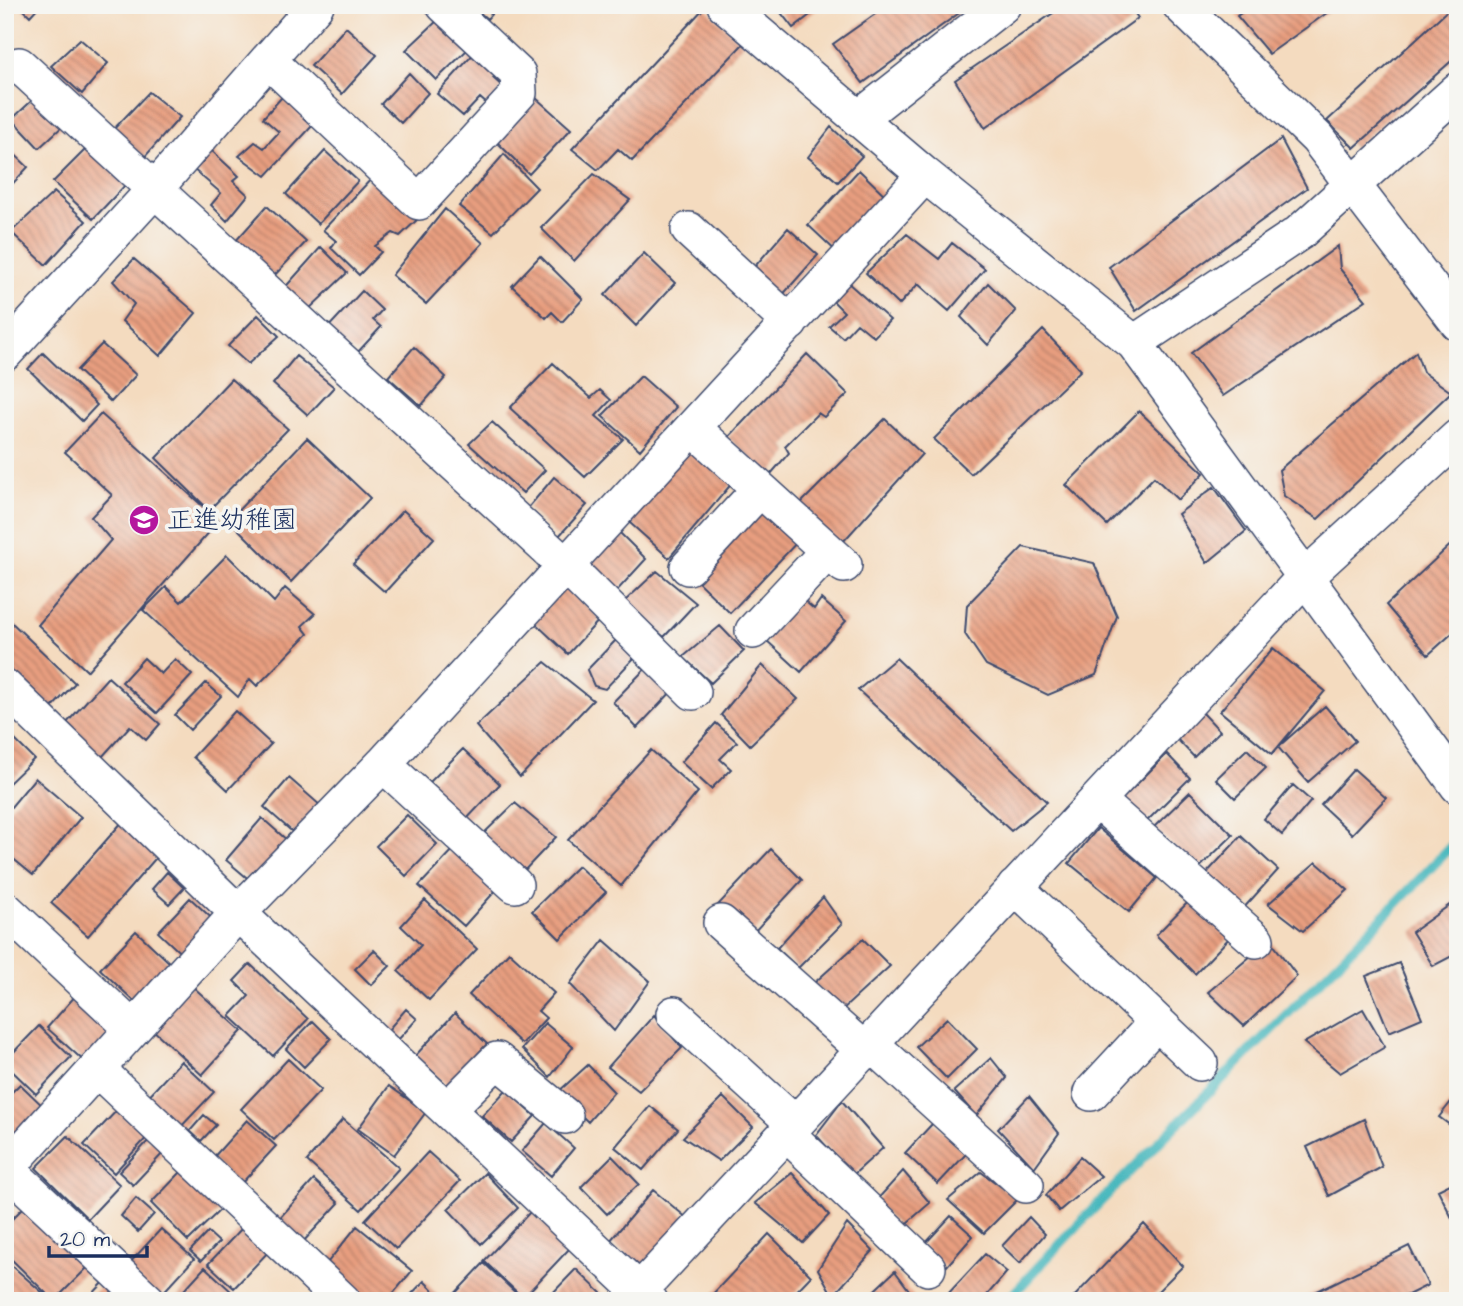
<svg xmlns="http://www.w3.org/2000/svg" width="1463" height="1306" viewBox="0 0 1463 1306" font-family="'Architects Daughter','Klee One',sans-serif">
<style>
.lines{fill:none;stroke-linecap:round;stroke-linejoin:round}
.stream{stroke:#47b7bd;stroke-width:10}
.building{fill:url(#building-back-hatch)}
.minor-casing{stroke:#3c496d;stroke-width:38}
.minor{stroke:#fff;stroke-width:35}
.labels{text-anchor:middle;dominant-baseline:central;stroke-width:7;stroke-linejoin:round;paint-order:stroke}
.poi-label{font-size:26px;fill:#1b2f5e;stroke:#f6f6f2;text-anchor:start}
</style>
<defs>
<pattern id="building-back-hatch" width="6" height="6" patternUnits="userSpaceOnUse" patternTransform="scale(1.75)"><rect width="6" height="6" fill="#e89e7f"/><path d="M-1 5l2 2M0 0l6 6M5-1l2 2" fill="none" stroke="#bb816b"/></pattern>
</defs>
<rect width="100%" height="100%" fill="#f6f6f2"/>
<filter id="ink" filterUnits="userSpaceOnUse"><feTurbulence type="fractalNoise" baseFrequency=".0143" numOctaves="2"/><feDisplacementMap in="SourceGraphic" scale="14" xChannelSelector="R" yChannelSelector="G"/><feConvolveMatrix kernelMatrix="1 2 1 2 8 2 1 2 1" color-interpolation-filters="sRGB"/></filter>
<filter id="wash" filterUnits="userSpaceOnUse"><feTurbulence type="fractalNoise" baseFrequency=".00686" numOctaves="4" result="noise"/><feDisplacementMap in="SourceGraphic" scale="28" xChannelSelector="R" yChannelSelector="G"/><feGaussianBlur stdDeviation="1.57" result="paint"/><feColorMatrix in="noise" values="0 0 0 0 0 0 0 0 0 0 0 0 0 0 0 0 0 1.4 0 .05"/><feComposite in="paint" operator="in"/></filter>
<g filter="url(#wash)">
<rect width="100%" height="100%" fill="#f4dbbf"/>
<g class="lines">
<path class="stream" d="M1007 1301C1152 1142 1311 996 1458 839"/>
</g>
<g id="blocks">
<path class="building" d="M19 5H40L30 16Z
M471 5H499L487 19Z
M775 5H823L793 28Z
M888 5H970L863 83 833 44Z
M1065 5H1129L1138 18 985 128 955 80Z
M1252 5H1338L1269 54 1237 16Z
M1453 5H1458V55L1354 148 1327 121Z
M705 7 743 44 632 161 618 149 598 170 572 149Z
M439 19 468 49 436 80 406 50Z
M346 27 377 55 342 94 311 66Z
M80 39 108 63 82 94 51 66Z
M477 50 503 70 493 78 503 87 488 105 480 98 463 116 437 94Z
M409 73 428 93 401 123 381 104Z
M149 92 180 117 143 159 110 133Z
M38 95 65 124 39 148 12 119Z
M282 97 313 125 266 176 239 156 255 142 264 148 279 132 263 118Z
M536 98 571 129 529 174 497 142Z
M831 127 862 156 838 182 808 157Z
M1281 139 1307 188 1136 311 1109 267Z
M92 143 130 180 93 219 53 182Z
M5 145 28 167 5 192Z
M211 150 239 176 233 181 248 195 227 221 211 205 221 193 193 169Z
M325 151 358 181 318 224 286 194Z
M504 154 537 188 493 233 459 206Z
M859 170 891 201 840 255 808 225Z
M594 174 630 200 574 261 541 228Z
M375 175 419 218 400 236 393 233 375 246 381 252 359 275 331 248 336 241 323 230Z
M54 192 86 221 46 265 11 232Z
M267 206 306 242 274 276 234 243Z
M445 209 483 243 426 304 392 275Z
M788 228 818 255 779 299 750 272Z
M907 234 939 259 952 243 985 269 949 311 918 284 899 305 866 273Z
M1338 246 1340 269 1366 300 1223 396 1191 353Z
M321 247 347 273 306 312 281 292Z
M644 253 675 283 636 326 605 295Z
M540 256 583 299 562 322 552 312 546 318 512 286Z
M134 259 196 313 160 356 122 321 134 304 113 281Z
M847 282 890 320 874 337 857 323 843 338 829 326 844 312 831 299Z
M988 283 1016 311 988 345 961 317Z
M362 291 382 310 373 320 381 327 357 353 324 332Z
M258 315 279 336 248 364 228 346Z
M1043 330 1081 370 971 474 934 439Z
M102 344 136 375 111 402 77 370Z
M414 347 446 377 421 406 388 377Z
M1416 352 1423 372 1451 392 1318 519 1284 496 1279 470Z
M43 353 97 405 82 421 28 369Z
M807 354 848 394 824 417 818 413 785 446 789 453 770 475 728 438Z
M296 356 334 387 308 415 273 384Z
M553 363 591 398 600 390 611 400 596 416 623 439 585 477 510 408Z
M641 376 676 407 640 450 602 416Z
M231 379 288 429 209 510 156 458Z
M1139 411 1204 473 1178 500 1154 477 1107 525 1066 485Z
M101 414 219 521 87 671 38 625 111 540 91 517 112 495 65 452Z
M885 419 922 454 841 544 798 506Z
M492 422 545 470 523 493 469 444Z
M307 438 370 498 291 582 229 520Z
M692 444 733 482 669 558 620 514Z
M554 477 587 505 558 537 528 508Z
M1214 487 1246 531 1207 563 1178 514Z
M759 504 800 539 730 613 694 578Z
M403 510 434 538 385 592 353 564Z
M613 526 646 559 614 594 577 565Z
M1458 538V628L1428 655 1386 605Z
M1023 547 1094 563 1117 616 1096 675 1048 695 986 665 965 634 967 605Z
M227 555 274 602 285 588 315 614 302 626 308 634 257 686 250 679 238 697 143 610 166 587 181 602Z
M657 571 696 603 664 637 624 602Z
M564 588 601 618 568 654 534 622Z
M800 597 814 609 821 599 846 621 801 672 766 640Z
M8 619 75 683 49 711 5 669V622Z
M720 626 744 651 711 683 683 657Z
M617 639 635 657 605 689 594 686 587 670Z
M1273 648 1325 691 1278 747 1325 706 1355 741 1308 782 1278 747 1272 754 1220 711Z
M144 658 161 674 175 659 192 675 157 713 122 682Z
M896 658 1047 802 1011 831 858 690Z
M545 662 593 700 520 777 476 726Z
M649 665 675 688 637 728 613 702Z
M762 665 798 699 750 745 721 715Z
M108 677 160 724 146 740 130 726 101 758 65 725Z
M206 683 221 696 190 730 175 715Z
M235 711 271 744 228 790 193 757Z
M1202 712 1220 731 1194 757 1176 738Z
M716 723 737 742 720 759 731 769 711 789 681 762Z
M5 730 34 759 5 787Z
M463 749 500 784 463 823 426 786Z
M1247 749 1266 768 1235 798 1216 779Z
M651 750 698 792 621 886 568 840Z
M1167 754 1190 778 1143 825 1120 801Z
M1354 769 1386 798 1352 834 1321 805Z
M35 778 81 817 33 875 5 852V814Z
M289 778 321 806 296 835 264 807Z
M1293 785 1311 801 1282 835 1264 819Z
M1190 792 1233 835 1197 870 1154 827Z
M515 803 556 837 520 875 478 839Z
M131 812 168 844 88 936 51 903Z
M407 815 437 844 406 876 376 846Z
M262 818 288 841 252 882 226 860Z
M1098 828 1157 878 1129 912 1069 863Z
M1241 836 1278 870 1241 911 1204 876Z
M455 848 497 889 464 926 419 886Z
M771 849 802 880 754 932 717 906Z
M1316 862 1348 890 1303 931 1268 904Z
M578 866 606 892 560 939 532 911Z
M167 872 184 888 169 904 152 889Z
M1195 895 1234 933 1195 974 1156 935Z
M823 897 842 924 798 968 777 948Z
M190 898 220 926 188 960 158 932Z
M1458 899V953L1433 966 1412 932Z
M425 900 477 949 429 1000 398 971 421 945 401 926Z
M136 931 170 963 134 1001 100 969Z
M863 939 890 966 841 1011 813 984Z
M604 940 650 981 614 1031 570 984Z
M1270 940 1297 976 1244 1026 1208 992Z
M374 950 390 966 371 985 355 969Z
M509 952 554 993 538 1011 546 1018 522 1044 469 995Z
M1399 963 1422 1018 1389 1032 1366 976Z
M250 964 308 1019 273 1056 230 1016 249 996 234 981Z
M191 985 242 1031 202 1075 151 1028Z
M77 994 115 1028 85 1062 47 1028Z
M406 1009 417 1019 398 1040 388 1030Z
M1363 1009 1385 1047 1340 1073 1304 1043Z
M455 1013 487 1044 448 1086 415 1056Z
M654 1015 682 1048 639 1091 608 1067Z
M947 1018 977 1049 947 1079 916 1047Z
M313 1021 331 1039 304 1067 286 1049Z
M545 1023 573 1047 550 1077 522 1049Z
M39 1026 71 1057 36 1094 5 1064V1061Z
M991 1058 1007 1078 976 1116 954 1091Z
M288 1059 321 1090 274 1140 241 1109Z
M181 1061 214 1092 176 1132 144 1101Z
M588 1065 614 1092 588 1122 558 1092Z
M20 1084 48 1111 20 1142 5 1128V1099Z
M389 1086 426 1112 394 1155 358 1129Z
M506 1090 535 1116 511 1142 482 1116Z
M1458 1093V1131L1439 1117Z
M1029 1096 1059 1133 1034 1168 998 1129Z
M723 1097 753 1127 719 1161 683 1137Z
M842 1101 883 1148 853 1175 816 1135Z
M121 1106 150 1134 114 1173 84 1145Z
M650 1106 678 1129 643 1170 615 1147Z
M204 1115 216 1125 201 1141 190 1131Z
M343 1119 399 1168 361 1210 307 1161Z
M1364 1119 1382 1167 1329 1196 1307 1147Z
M247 1120 276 1146 239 1186 211 1160Z
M546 1123 574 1148 551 1176 522 1151Z
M933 1123 966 1154 938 1184 905 1153Z
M68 1136 120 1185 88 1219 36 1168Z
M151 1138 165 1151 133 1185 119 1172Z
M428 1152 460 1181 396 1249 365 1220Z
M612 1156 639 1184 607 1214 581 1187Z
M1080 1157 1101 1176 1059 1211 1046 1195Z
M182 1171 221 1209 188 1241 151 1203Z
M903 1171 930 1203 900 1229 875 1202Z
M981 1172 1018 1199 984 1233 948 1200Z
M485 1173 518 1208 481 1244 448 1209Z
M792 1173 829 1215 803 1243 755 1203Z
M314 1180 339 1203 301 1244 276 1222Z
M1458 1180V1230L1438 1190Z
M653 1190 687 1218 643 1269 610 1241Z
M136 1198 154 1214 138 1232 121 1216Z
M25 1206 88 1267 54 1301 5 1253V1226Z
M531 1211 570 1248 523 1298 484 1261Z
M951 1216 973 1236 946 1267 923 1246Z
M1029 1217 1045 1234 1020 1263 1002 1246Z
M847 1224 873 1251 833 1296 818 1269Z
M1144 1224 1183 1266 1148 1301H1070Z
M244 1226 270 1250 234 1288 208 1264Z
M357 1226 412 1271 387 1301H362L323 1268Z
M161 1229 194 1259 158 1298 126 1267Z
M208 1232 219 1242 201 1261 190 1251Z
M769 1234 811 1276 787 1301H714L709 1298Z
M1409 1246 1428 1285 1396 1301H1297Z
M985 1254 1007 1272 982 1301H951L946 1296Z
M9 1263 44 1294 38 1301H5V1267Z
M484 1263 520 1297 516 1301H448Z
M205 1267 233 1293 225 1301H174Z
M576 1269 602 1294 596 1301H545Z
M895 1271 917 1301H863Z
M105 1281 125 1301H86Z
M424 1281 444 1301H405Z"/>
</g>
</g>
<g filter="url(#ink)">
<use href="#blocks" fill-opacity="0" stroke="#3c496d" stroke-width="2"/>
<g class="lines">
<g class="minor-casing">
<path id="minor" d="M725 5 925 175 1134 343 1458 786
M1180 5 1317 138 1458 323
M268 60 419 202 519 93 518 74 444 5
M19 65 566 566 693 692
M858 119 1003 5
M689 230 790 323
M1134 343 1299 233 1458 90
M5 353 155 189 316 5
M693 428 844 565
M688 567 760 489
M753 631 828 551
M5 687 238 913 650 1301
M383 764 515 885
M1097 800 1256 940
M1015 887 1200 1063
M5 909 133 1029
M721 923 864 1050
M674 1014 795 1124
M870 1043 1026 1185
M97 1069 343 1301
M1091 1093 1157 1022
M447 1110 497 1060 565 1116
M786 1133 928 1268
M5 1167 148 1301
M5 1170 238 913 383 764 925 175
M630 1301 1304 578 1458 437"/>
</g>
<use href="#minor" class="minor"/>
</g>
</g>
<defs>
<g id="school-disc" transform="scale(1.575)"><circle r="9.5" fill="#b5179e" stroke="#f6f6f2"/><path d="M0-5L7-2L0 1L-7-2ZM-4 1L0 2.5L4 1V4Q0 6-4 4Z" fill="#fff"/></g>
</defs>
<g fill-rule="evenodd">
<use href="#school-disc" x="144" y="520"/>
</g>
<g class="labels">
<g class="poi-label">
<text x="167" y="520">正進幼稚園</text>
</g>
</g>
<rect width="1463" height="1306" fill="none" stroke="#f6f6f2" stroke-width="28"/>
<path d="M49 1246v10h98v-10" fill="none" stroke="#1b2f5e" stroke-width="3.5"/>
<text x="60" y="1246" font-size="21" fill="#1b2f5e" stroke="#f6f6f2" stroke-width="5" paint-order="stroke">20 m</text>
</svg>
